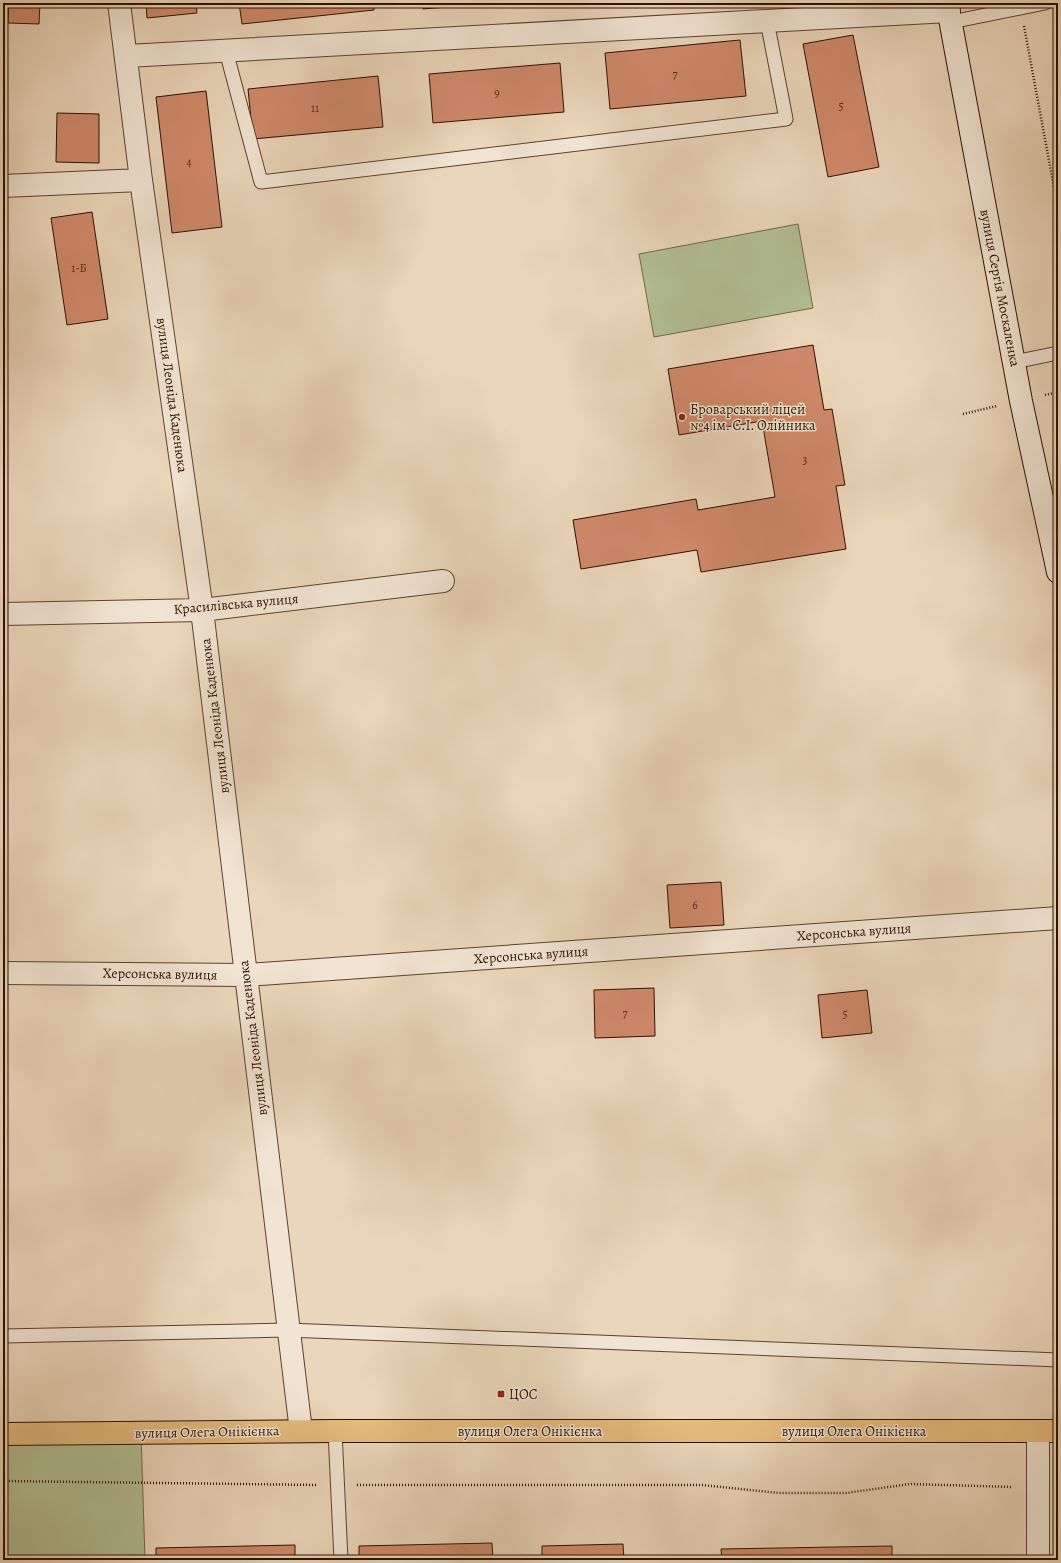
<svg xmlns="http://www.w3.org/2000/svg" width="1061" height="1563" viewBox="0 0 1061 1563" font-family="Alegreya,serif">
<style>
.green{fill:#b2bf94;stroke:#6f684a}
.building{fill:#d0896a;stroke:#2c1000}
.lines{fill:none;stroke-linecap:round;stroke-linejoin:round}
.service-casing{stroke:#5c422e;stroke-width:15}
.minor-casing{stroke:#5c422e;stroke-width:24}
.secondary-casing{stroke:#2c1000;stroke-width:24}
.primary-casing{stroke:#2c1000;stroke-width:24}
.path{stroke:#2c1000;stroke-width:2.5;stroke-dasharray:1 2;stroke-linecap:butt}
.service{stroke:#f1e4d2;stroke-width:13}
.minor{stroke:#f1e4d2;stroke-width:22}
.secondary{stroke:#f1e4d2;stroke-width:22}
.primary{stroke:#e5bb7d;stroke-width:22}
.poi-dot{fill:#8f2418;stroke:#f1e4d2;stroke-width:1.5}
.labels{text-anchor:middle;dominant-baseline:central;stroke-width:3;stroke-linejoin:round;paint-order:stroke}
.number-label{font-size:12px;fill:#552e1a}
.street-label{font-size:14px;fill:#2c1000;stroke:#f1e4d2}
.poi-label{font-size:14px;fill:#2c1000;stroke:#f1e4d2;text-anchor:start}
</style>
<rect width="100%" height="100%" fill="#ead6ba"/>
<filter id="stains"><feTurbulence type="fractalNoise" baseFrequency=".005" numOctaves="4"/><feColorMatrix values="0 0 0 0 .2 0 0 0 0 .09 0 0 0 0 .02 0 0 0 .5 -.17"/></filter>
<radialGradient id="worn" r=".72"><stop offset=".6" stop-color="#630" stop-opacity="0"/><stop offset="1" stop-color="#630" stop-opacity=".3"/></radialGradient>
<path class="green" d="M798 224 813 308 654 337 639 254Z
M141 1433 145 1560H3V1434Z"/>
<path class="building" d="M9 3H40L39 24 8 23Z
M146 3H196L197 13 147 18Z
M239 3H374V10L242 24Z
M422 3H492L423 9Z
M853 35 879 167 828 177 803 44Z
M740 40 746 96 610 109 605 53Z
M560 63 564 112 433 123 429 74Z
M378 76 383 127 253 139 248 89Z
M206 91 222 227 172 233 156 97Z
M57 113 99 114V163L56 162Z
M3 114H5L6 155 3 156Z
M92 212 108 319 67 325 51 218Z
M813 345 824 410 832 409 845 485 836 486 846 549 701 572 697 550 581 569 573 520 696 499 698 510 775 497 762 421 679 435 668 369Z
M721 882 724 925 670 928 667 885Z
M654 988 655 1036 595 1038 594 990Z
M867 990 872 1033 822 1038 818 995Z
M492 1543 493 1560H359V1546Z
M623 1544 624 1560H542V1546Z
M295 1545V1560H156V1548Z
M892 1546V1560H722L721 1549Z"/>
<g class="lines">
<g class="service-casing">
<path id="service" d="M951 22 1045 3
M226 51 261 182 786 119 767 21
M1014 362 1058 353
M3 1336 287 1330 1058 1360
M335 1431 341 1560"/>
</g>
<g class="minor-casing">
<path id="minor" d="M119 3 141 180 202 610 301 1431
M127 56 949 11
M3 186 141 180
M3 614 202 610 443 581
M3 973 246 975 1058 918
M1038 1431V1560"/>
</g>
<g class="secondary-casing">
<path id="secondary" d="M947 3 1021 401 1058 572"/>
</g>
<g class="primary-casing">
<path id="primary" d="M3 1434 335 1431H1058"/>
</g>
<path class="path" d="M1024 26 1058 209
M1045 395 1058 392
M963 414 997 406
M3 1481 318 1485
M357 1485H702L779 1493H846L910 1484 1013 1487"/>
<use href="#service" class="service"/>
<use href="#minor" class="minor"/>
<use href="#secondary" class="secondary"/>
<use href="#primary" class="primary"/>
</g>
<g class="poi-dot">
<circle cx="682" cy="417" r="4"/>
<rect x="497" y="1390" width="8" height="8" rx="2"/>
</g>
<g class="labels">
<g class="number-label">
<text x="675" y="74">7</text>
<text x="497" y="93">9</text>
<text x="841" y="106">5</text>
<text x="315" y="108">11</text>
<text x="189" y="162">4</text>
<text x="79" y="268">1-Б</text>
<text x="805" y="460">3</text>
<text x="695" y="905">6</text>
<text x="625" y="1013">7</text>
<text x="845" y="1014">5</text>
</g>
<g class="street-label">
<text transform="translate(1000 288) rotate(79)">вулиця Сергія Москаленка</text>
<text transform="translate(172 395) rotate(82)">вулиця Леоніда Каденюка</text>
<text transform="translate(236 604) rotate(-5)">Красилівська вулиця</text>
<text transform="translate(215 716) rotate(-97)">вулиця Леоніда Каденюка</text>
<text transform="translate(854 932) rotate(-4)">Херсонська вулиця</text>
<text transform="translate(531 955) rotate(-4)">Херсонська вулиця</text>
<text transform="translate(160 974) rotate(1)">Херсонська вулиця</text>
<text transform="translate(253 1038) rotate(-97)">вулиця Леоніда Каденюка</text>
<text x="530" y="1431">вулиця Олега Онікієнка</text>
<text x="854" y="1431">вулиця Олега Онікієнка</text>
<text transform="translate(207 1432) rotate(-1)">вулиця Олега Онікієнка</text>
</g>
<g class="poi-label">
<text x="690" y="409">Броварський ліцей<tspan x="690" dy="16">№4 ім. С.І. Олійника</tspan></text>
<text x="509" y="1394">ЦОС</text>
</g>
</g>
<rect width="1061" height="1563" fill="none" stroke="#ead6ba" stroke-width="16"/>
<rect x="4" y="4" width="1053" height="1555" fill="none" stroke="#2c1000" stroke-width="2"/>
<rect x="8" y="8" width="1045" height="1547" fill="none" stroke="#2c1000"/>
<rect width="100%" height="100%" filter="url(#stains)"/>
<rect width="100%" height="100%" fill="url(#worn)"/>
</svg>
